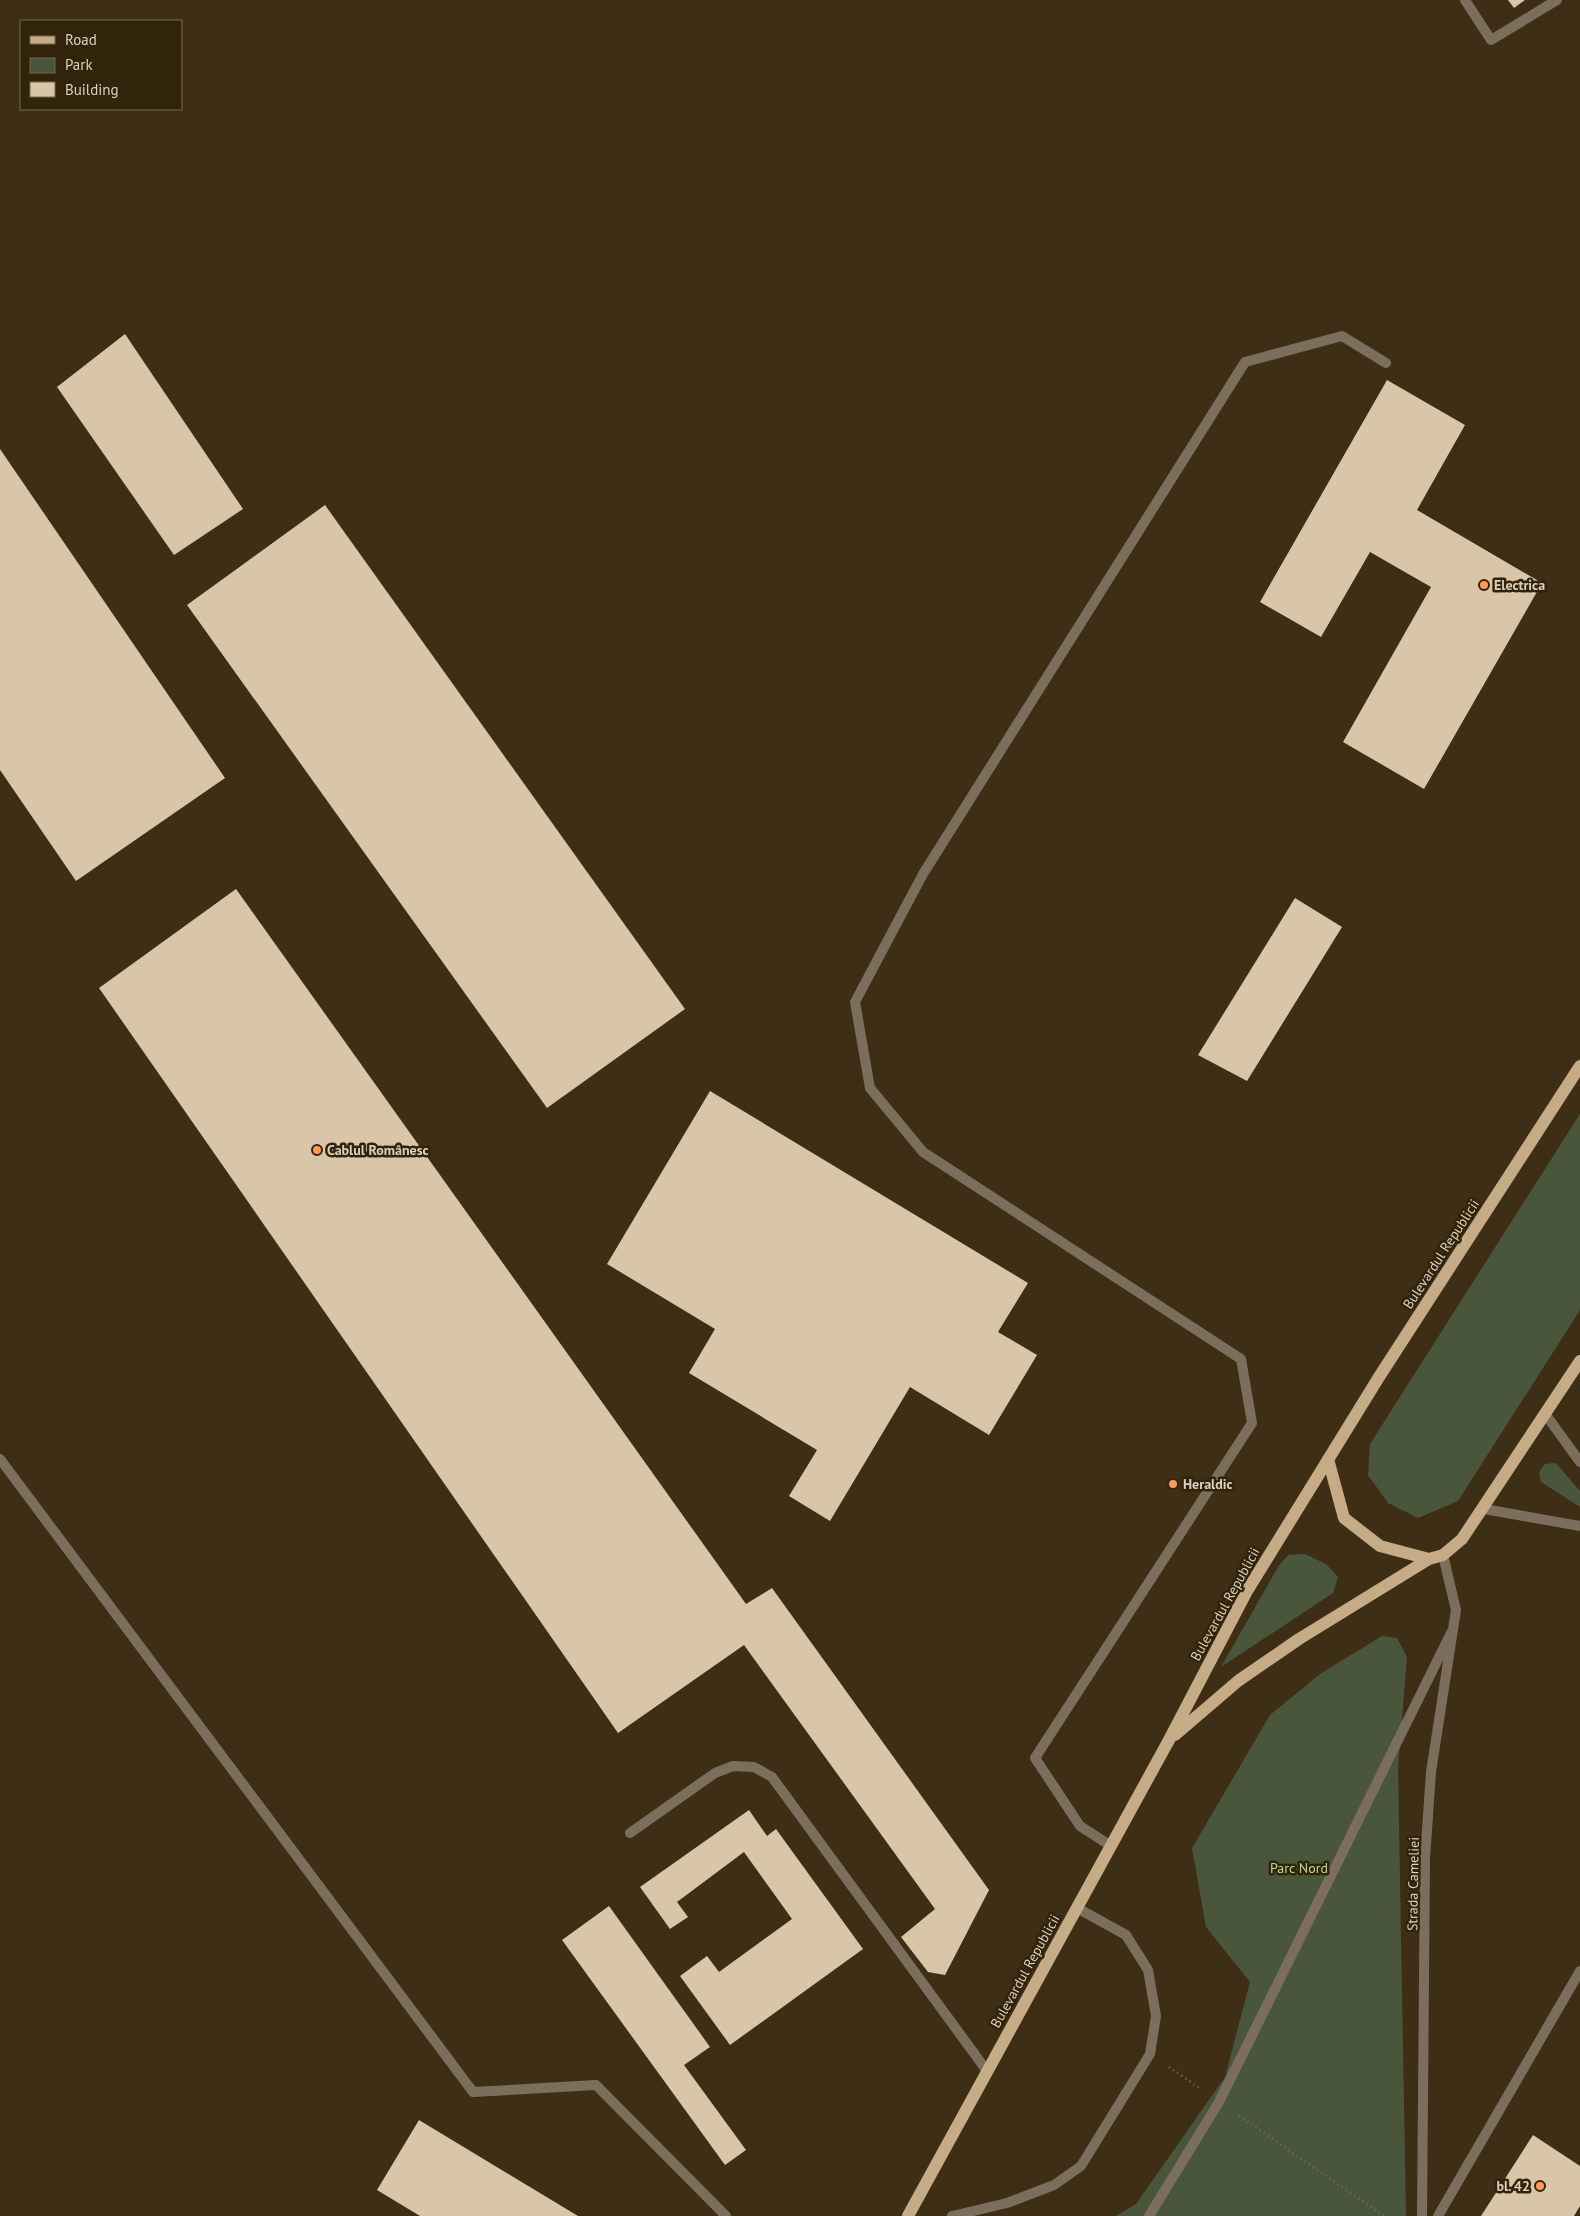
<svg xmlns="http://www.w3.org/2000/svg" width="1580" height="2216" viewBox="0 0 1580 2216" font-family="'PT Sans',sans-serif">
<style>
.green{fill:#4a563c}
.building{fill:#d9c6a9}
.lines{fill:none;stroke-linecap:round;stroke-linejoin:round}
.path{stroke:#766954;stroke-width:3;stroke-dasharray:1 4;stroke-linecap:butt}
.service{stroke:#7c6e5d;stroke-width:10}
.pedestrian{stroke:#7c6e5d;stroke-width:10}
.minor{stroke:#7c6e5d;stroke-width:10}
.primary{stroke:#c6ab87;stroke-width:12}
.poi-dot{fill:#ff9b5a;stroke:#32240b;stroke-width:2}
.labels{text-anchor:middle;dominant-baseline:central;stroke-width:5;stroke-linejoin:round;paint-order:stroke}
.poi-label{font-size:14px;font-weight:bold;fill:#dad0c2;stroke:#32240b;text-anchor:start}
.street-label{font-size:14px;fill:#dad0c2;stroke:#32240b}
.park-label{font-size:14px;fill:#b9d993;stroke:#32240b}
</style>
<rect width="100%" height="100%" fill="#3d2e15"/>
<path class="green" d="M1580 1114V1310L1458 1501 1418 1518 1388 1503 1368 1475 1370 1444Z
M1556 1463 1580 1491V1507L1541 1482 1539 1472 1545 1464Z
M1305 1554 1326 1564 1338 1577 1333 1593 1221 1667 1278 1567 1288 1555Z
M1382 1636 1397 1638 1407 1657 1398 1768 1406 2216H1116L1136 2204 1225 2077 1250 1982 1206 1927 1192 1848 1270 1715 1320 1674Z"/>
<path class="building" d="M1508 0H1525L1514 8Z
M125 334 243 509 174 555 57 387Z
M1387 380 1465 425 1417 510 1542 583 1424 789 1343 742 1431 587 1370 552 1321 637 1260 602Z
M0 449 225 778 76 881 0 770Z
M325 505 685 1009 547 1108 187 605Z
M236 889 746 1604 772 1588 989 1890 945 1975 928 1972 901 1937 935 1909 744 1645 618 1733 99 988Z
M1295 898 1342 927 1247 1081 1198 1055Z
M710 1091 1028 1283 998 1332 1037 1355 989 1435 910 1387 830 1521 789 1496 817 1450 689 1373 715 1329 607 1264Z
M749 1810 767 1836 776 1829 863 1949 730 2045 680 1976 707 1956 719 1972 792 1919 744 1852 677 1902 688 1917 670 1929 640 1887Z
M609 1906 710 2047 684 2065 746 2150 725 2165 562 1940Z
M419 2120 578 2216H420L377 2190Z
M1533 2135 1580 2166V2206L1574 2216H1481Z"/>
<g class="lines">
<path class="path" d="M1169 2067 1199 2088
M1239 2116 1384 2216"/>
<path class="service" d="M1465 0 1491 40 1557 0
M0 1459 473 2092 596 2085 726 2216
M630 1833 715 1773 733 1766 754 1767 772 1777 987 2071
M1111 1846 1080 1826 1035 1758 1252 1423 1241 1359 923 1152 870 1088 855 1002 923 874 1245 362 1342 336 1386 363
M952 2216 1007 2203 1054 2185 1081 2166 1150 2054 1156 2016 1148 1970 1126 1935 1077 1908
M1438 2216 1580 1971"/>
<path class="pedestrian" d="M1149 2216 1219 2102 1452 1631"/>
<path class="minor" d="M1546 1415 1580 1462
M1484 1509 1580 1526
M1422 2216 1425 1859 1431 1772 1456 1610 1443 1555"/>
<path class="primary" d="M1328 1459 1344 1518 1380 1546 1429 1559
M1175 1735 1238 1681 1299 1639 1429 1559 1443 1555 1462 1539 1580 1361
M908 2216 1169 1740 1247 1591 1379 1377 1580 1066"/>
</g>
<g class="poi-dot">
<circle cx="1484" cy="585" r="5"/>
<circle cx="317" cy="1150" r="5"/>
<circle cx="1173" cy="1484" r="5"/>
<circle cx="1540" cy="2186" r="5"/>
</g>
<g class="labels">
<g class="poi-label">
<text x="1494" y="585">Electrica</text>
<text x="327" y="1150">Cablul Românesc</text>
<text x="1183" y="1484">Heraldic</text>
<text x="1530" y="2186" text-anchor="end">bl. 42</text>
</g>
<g class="street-label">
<text transform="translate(1441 1254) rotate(-57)">Bulevardul Republicii</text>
<text transform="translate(1225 1604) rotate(-61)">Bulevardul Republicii</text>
<text transform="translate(1413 1884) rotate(-89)">Strada Cameliei</text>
<text transform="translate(1025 1971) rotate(-61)">Bulevardul Republicii</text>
</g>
<g class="park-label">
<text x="1299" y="1868">Parc Nord</text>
</g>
</g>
<rect x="20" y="20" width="162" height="90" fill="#32240b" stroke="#756954"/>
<rect x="30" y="36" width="25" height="8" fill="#c6ab87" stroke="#756954"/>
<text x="65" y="45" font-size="15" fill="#dad0c2">Road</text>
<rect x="30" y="58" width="25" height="15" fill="#4a563c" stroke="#756954"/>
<text x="65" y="70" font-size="15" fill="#dad0c2">Park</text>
<rect x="30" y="82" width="25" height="15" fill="#d9c6a9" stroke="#756954"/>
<text x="65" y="95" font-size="15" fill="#dad0c2">Building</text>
</svg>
